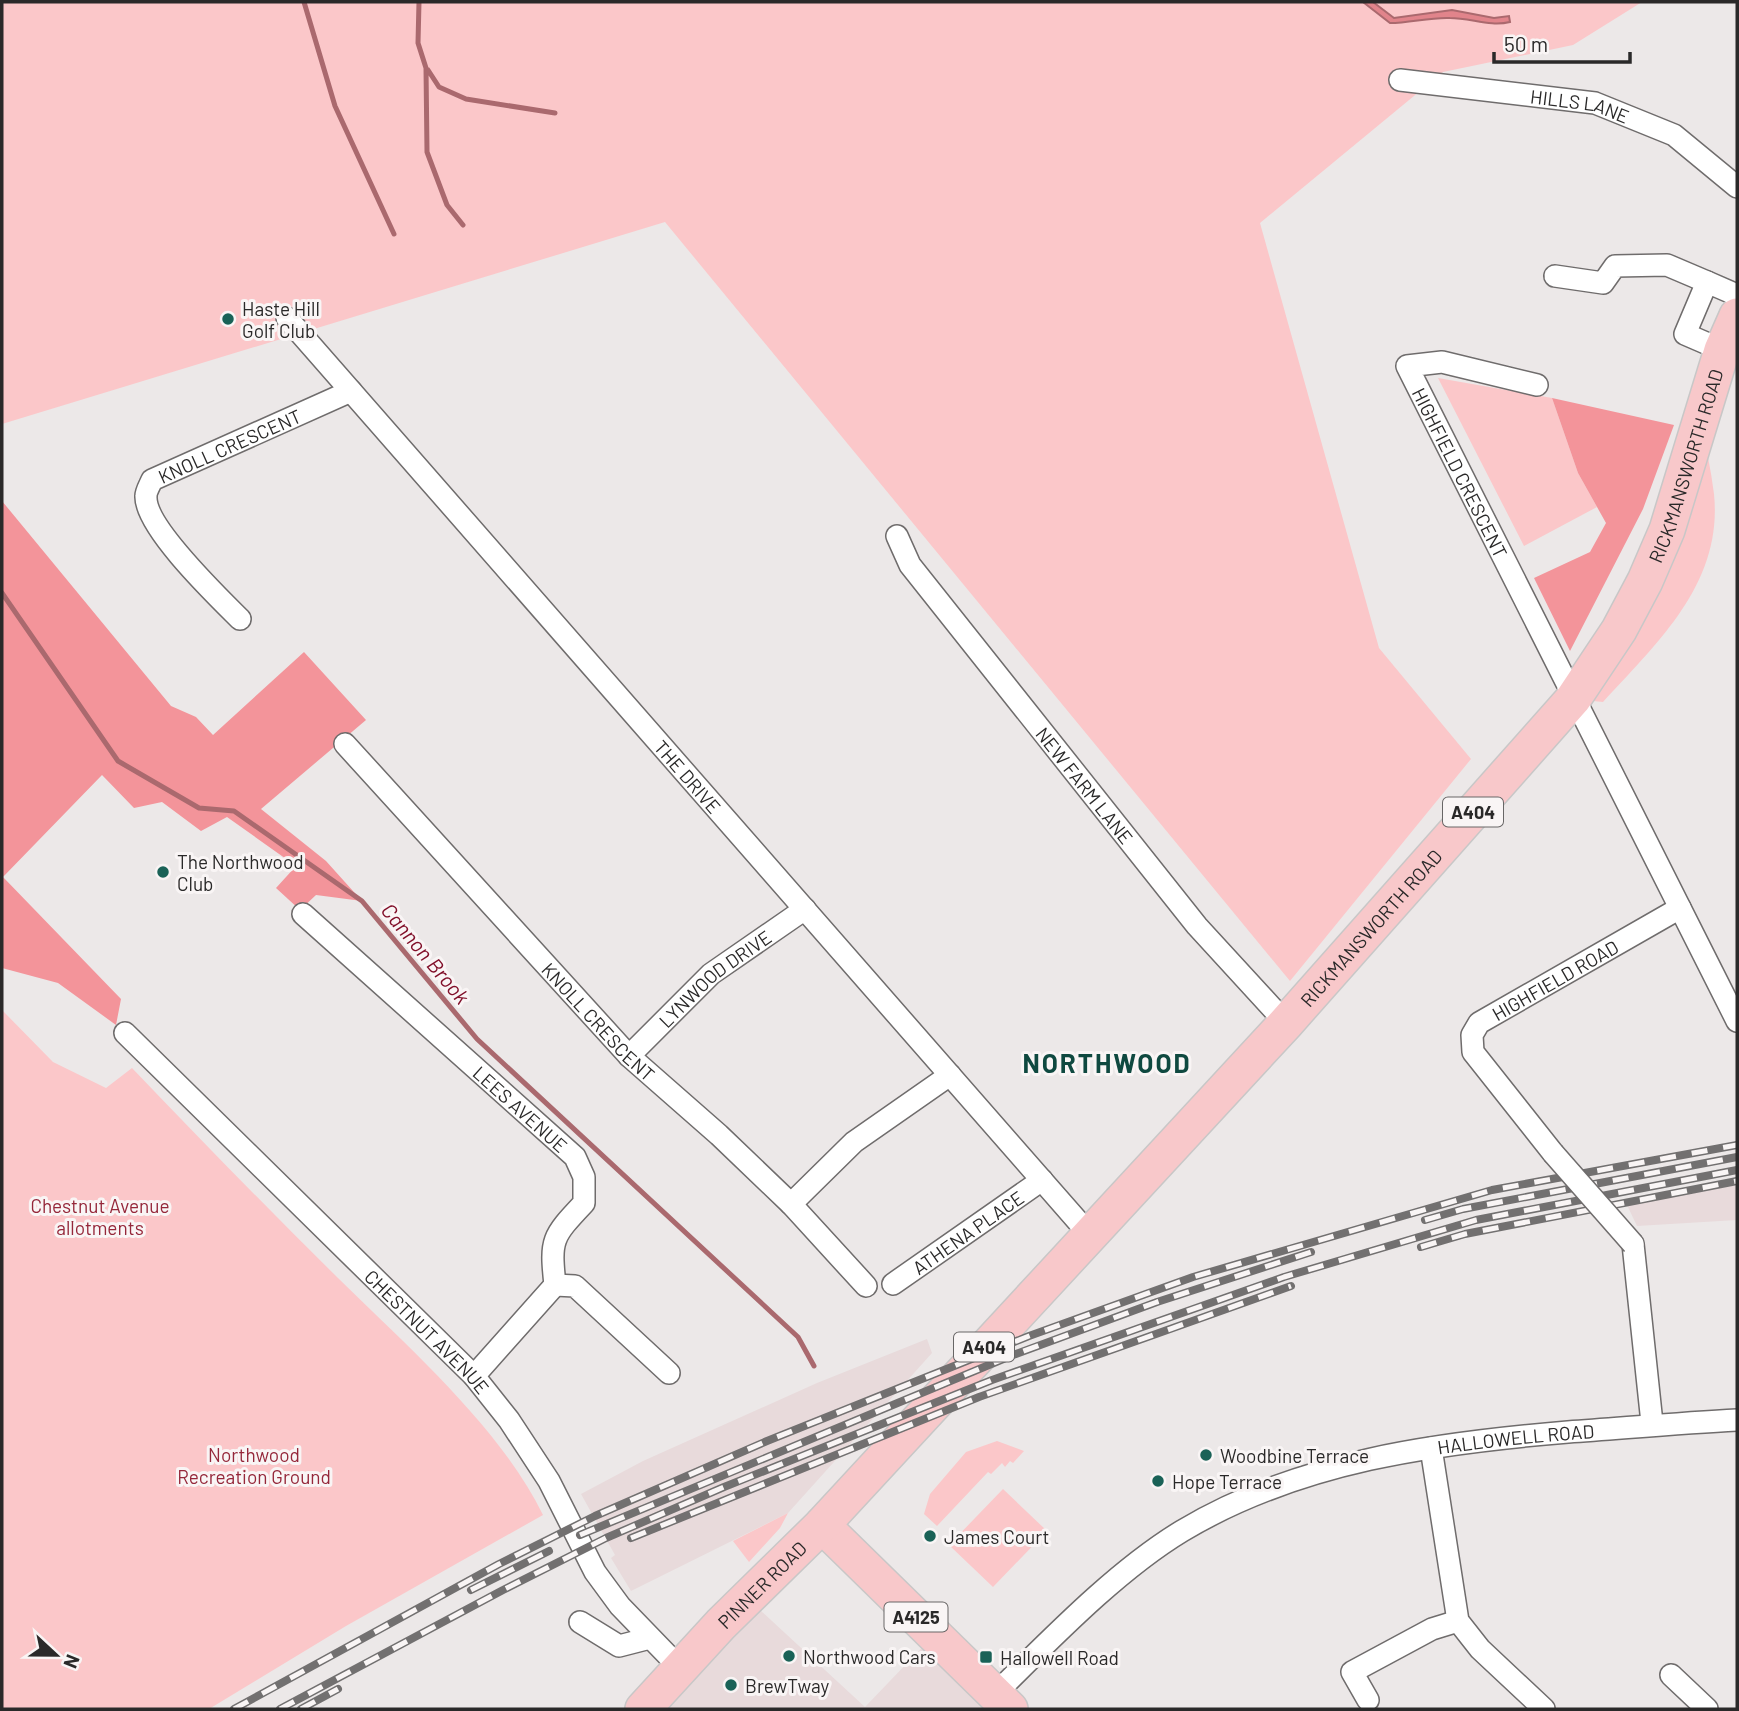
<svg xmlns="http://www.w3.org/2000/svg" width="1739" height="1711" viewBox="0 0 1739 1711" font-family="Barlow,sans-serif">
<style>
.built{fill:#e8dadb}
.green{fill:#fbc7c9}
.forest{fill:#f3949a}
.water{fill:#e1848b;stroke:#aa696e;stroke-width:2}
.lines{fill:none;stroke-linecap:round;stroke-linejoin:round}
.stream{stroke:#aa696e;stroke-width:5}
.street-casing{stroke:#6f6c6c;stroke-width:24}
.primary-casing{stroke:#c8c7c7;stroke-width:38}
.street{stroke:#fff;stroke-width:21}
.primary{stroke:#f8c8ca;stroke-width:35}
.rail-casing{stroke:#727070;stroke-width:8}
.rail{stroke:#f9f5f5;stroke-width:5;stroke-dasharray:16;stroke-linecap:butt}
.street-bridge-casing{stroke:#6f6c6c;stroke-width:24;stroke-linecap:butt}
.street-bridge{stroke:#fff;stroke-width:21}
.poi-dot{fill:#1a6257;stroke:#f9f5f5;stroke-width:2.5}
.labels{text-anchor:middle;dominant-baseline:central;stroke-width:6;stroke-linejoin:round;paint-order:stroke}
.shield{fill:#f9f5f5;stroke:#686666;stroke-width:2}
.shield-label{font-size:18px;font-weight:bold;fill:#2a2929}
.street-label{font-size:19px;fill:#2a2929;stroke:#f9f5f5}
.poi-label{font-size:19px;fill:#2a2929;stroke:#f9f5f5;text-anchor:start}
.park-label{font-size:19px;fill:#95273a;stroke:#f9f5f5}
.water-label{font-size:21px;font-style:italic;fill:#81102a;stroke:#f9f5f5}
.district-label{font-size:26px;font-weight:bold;letter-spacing:2px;fill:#0f4940;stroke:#f9f5f5}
</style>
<rect width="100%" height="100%" fill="#ece8e8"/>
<path class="built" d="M1737 1185V1220L1637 1226 1627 1205Z
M927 1339 932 1353 788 1513 631 1591 611 1558 615 1555 581 1494 643 1461 817 1383Z
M747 1598 865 1707 934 1635 1010 1709H642Z"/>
<path class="green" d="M2 2H1642L1573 45 1443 72 1260 223 1379 648 1471 759 1290 981 665 222 2 424Z
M1438 378 1552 398 1578 473 1597 507 1524 546Z
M1701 419C1705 444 1711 469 1714 494 1723 583 1658 642 1603 702L1573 699Z
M2 1010 53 1062 106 1088 132 1068C200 1139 268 1209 338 1278 406 1345 501 1428 543 1515L346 1626 209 1709H2Z
M997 1441 1024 1451 1013 1463 1010 1461 1005 1467 1002 1463 991 1474 988 1472 937 1526 924 1514 930 1494 966 1452Z
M1003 1489 1047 1531 993 1587 949 1545Z
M788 1513 780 1528 749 1562 733 1541Z"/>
<path class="forest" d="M1552 398 1674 425 1643 509 1570 651 1534 578 1590 552 1606 523 1578 473Z
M2 501 171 706 196 717 213 735 304 652 366 720 261 809 326 861 362 901 316 895 300 910 276 888 296 866 227 817 201 831 162 802 134 808 102 775 3 877 121 999 116 1025 58 983 2 968Z"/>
<path class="water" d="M1363 2H1373L1394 18 1452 10 1494 18 1509 16 1510 22C1490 27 1471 18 1450 18 1430 17 1410 23 1390 23Z"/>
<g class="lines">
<path class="stream" d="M304 2 335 106 394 234
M419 2 418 43 426 68 427 152 447 205 463 225
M428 70 439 87 466 99 555 113
M2 593 118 761 199 808 234 811 362 901 477 1039 798 1337 814 1366"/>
<g class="street-casing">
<g id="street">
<path id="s1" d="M1400 80 1595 103 1674 135 1737 187"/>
<path d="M1555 276 1603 283 1615 266 1667 265 1707 282"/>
<path id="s2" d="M287 318 1089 1234"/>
<path d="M1722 350 1685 334 1707 282 1737 295"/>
<path id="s3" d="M1537 385 1442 362 1407 366 1737 1021"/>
<path id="s4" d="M897 536 910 565 1197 926 1286 1023"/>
<path id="s5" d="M240 619C218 597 144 526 146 496 146 491 150 485 152 480L351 391"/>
<path id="s6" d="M345 744 629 1056 719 1135 791 1204 866 1286"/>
<path id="s7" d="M303 914 575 1157 584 1177V1203C552 1237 550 1239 555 1285L474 1376"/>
<path id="s8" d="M125 1033 474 1376 509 1420 549 1481 595 1572 620 1606 680 1668"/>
<path id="s9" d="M629 1056 711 974 805 909"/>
<path id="s10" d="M1553 1153 1473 1052 1472 1035 1479 1023 1680 908"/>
<path d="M791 1204 854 1142 950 1075"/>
<path d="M1633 1244 1652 1423"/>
<path id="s11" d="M893 1284 1042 1180"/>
<path d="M555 1285 575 1286 669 1373"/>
<path d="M1431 1448 1458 1621 1480 1649 1544 1709"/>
<path d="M580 1622 619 1646 650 1638"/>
<path d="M1671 1675 1707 1709"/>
<path id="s12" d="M995 1694C1051 1639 1116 1571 1182 1531 1299 1461 1436 1443 1568 1432 1625 1428 1681 1423 1737 1420"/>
<path d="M1368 1700 1352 1672 1432 1629 1458 1621"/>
</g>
</g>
<g class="primary-casing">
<g id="primary">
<path d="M822 1525 1010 1709"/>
<path id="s13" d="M643 1709 721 1624 822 1525 1286 1023 1573 699 1619 630 1645 581 1667 530 1722 350 1737 316"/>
</g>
</g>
<use href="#street" class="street"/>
<use href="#primary" class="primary"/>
<g class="rail-casing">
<path id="rail" d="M1425 1220 1463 1209 1737 1157
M1421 1247 1465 1234 1737 1181
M580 1535 1013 1355 1157 1302 1311 1252
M631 1538 979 1397 1291 1286
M471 1590 549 1551
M234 1709 499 1564 595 1516 767 1441 1029 1336 1193 1277 1492 1190 1737 1145
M280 1709 503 1590 606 1538 724 1487 992 1380 1284 1277 1476 1220 1737 1170
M301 1709 338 1689"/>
</g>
<use href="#rail" class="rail"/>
<g class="street-bridge-casing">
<path id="street-bridge" d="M1553 1153 1633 1244"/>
</g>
<use href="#street-bridge" class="street-bridge"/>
</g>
<g class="poi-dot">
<circle cx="228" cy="319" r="7"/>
<circle cx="163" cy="872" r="7"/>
<circle cx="1206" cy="1455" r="7"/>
<circle cx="1158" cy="1481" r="7"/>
<circle cx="930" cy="1536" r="7"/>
<circle cx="789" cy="1656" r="7"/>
<rect x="979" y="1650" width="14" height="14" rx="3.5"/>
<circle cx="731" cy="1685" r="7"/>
</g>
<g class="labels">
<g class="shield">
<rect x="1443" y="797.5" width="60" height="29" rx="5"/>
<rect x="954" y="1332.5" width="60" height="29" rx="5"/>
<rect x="884.5" y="1602.5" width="63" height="29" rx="5"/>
</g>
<g class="shield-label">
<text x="1473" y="812">A404</text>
<text x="984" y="1347">A404</text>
<text x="916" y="1617">A4125</text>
</g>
<g class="street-label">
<text stroke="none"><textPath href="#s1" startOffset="182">HILLS LANE</textPath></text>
<text stroke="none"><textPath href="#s5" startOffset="259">KNOLL CRESCENT</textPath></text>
<text stroke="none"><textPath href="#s13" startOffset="1634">RICKMANSWORTH ROAD</textPath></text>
<text stroke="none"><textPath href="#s3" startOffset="252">HIGHFIELD CRESCENT</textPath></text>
<text stroke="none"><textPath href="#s2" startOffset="609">THE DRIVE</textPath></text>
<text stroke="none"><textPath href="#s4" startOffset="313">NEW FARM LANE</textPath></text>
<text stroke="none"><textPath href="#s13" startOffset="1068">RICKMANSWORTH ROAD</textPath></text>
<text stroke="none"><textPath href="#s9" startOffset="116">LYNWOOD DRIVE</textPath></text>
<text stroke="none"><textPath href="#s10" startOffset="247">HIGHFIELD ROAD</textPath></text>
<text stroke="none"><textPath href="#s6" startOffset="376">KNOLL CRESCENT</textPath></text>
<text stroke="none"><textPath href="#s7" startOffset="292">LEES AVENUE</textPath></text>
<text stroke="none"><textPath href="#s11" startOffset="91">ATHENA PLACE</textPath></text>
<text stroke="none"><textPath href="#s8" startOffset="425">CHESTNUT AVENUE</textPath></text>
<text stroke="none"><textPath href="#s12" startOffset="598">HALLOWELL ROAD</textPath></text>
<text stroke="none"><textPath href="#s13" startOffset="172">PINNER ROAD</textPath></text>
</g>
<g class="poi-label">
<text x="242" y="308">Haste Hill<tspan x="242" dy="22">Golf Club</tspan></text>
<text x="177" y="861">The Northwood<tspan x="177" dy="22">Club</tspan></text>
<text x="1220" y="1455">Woodbine Terrace</text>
<text x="1172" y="1481">Hope Terrace</text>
<text x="944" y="1536">James Court</text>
<text x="803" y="1656">Northwood Cars</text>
<text x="1000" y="1657">Hallowell Road</text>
<text x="745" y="1685">BrewTway</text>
</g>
<g class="park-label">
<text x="100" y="1205">Chestnut Avenue<tspan x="100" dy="22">allotments</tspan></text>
<text x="254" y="1454">Northwood<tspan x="254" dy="22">Recreation Ground</tspan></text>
</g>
<g class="water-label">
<text transform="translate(426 953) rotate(50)">Cannon Brook</text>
</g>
<g class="district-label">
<text x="1107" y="1062">NORTHWOOD</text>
</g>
</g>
<rect width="1739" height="1711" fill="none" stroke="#2a2929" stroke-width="7"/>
<g transform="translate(56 1655) rotate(112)" stroke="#f9f5f5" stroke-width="5" paint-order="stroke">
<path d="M0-5L12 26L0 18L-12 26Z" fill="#2a2929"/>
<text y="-10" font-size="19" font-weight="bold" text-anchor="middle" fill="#2a2929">N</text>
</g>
<path d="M1494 52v10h136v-10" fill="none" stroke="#2a2929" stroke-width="3.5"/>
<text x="1504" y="52" font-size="21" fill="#2a2929" stroke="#f9f5f5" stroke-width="5" paint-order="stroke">50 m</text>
</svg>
